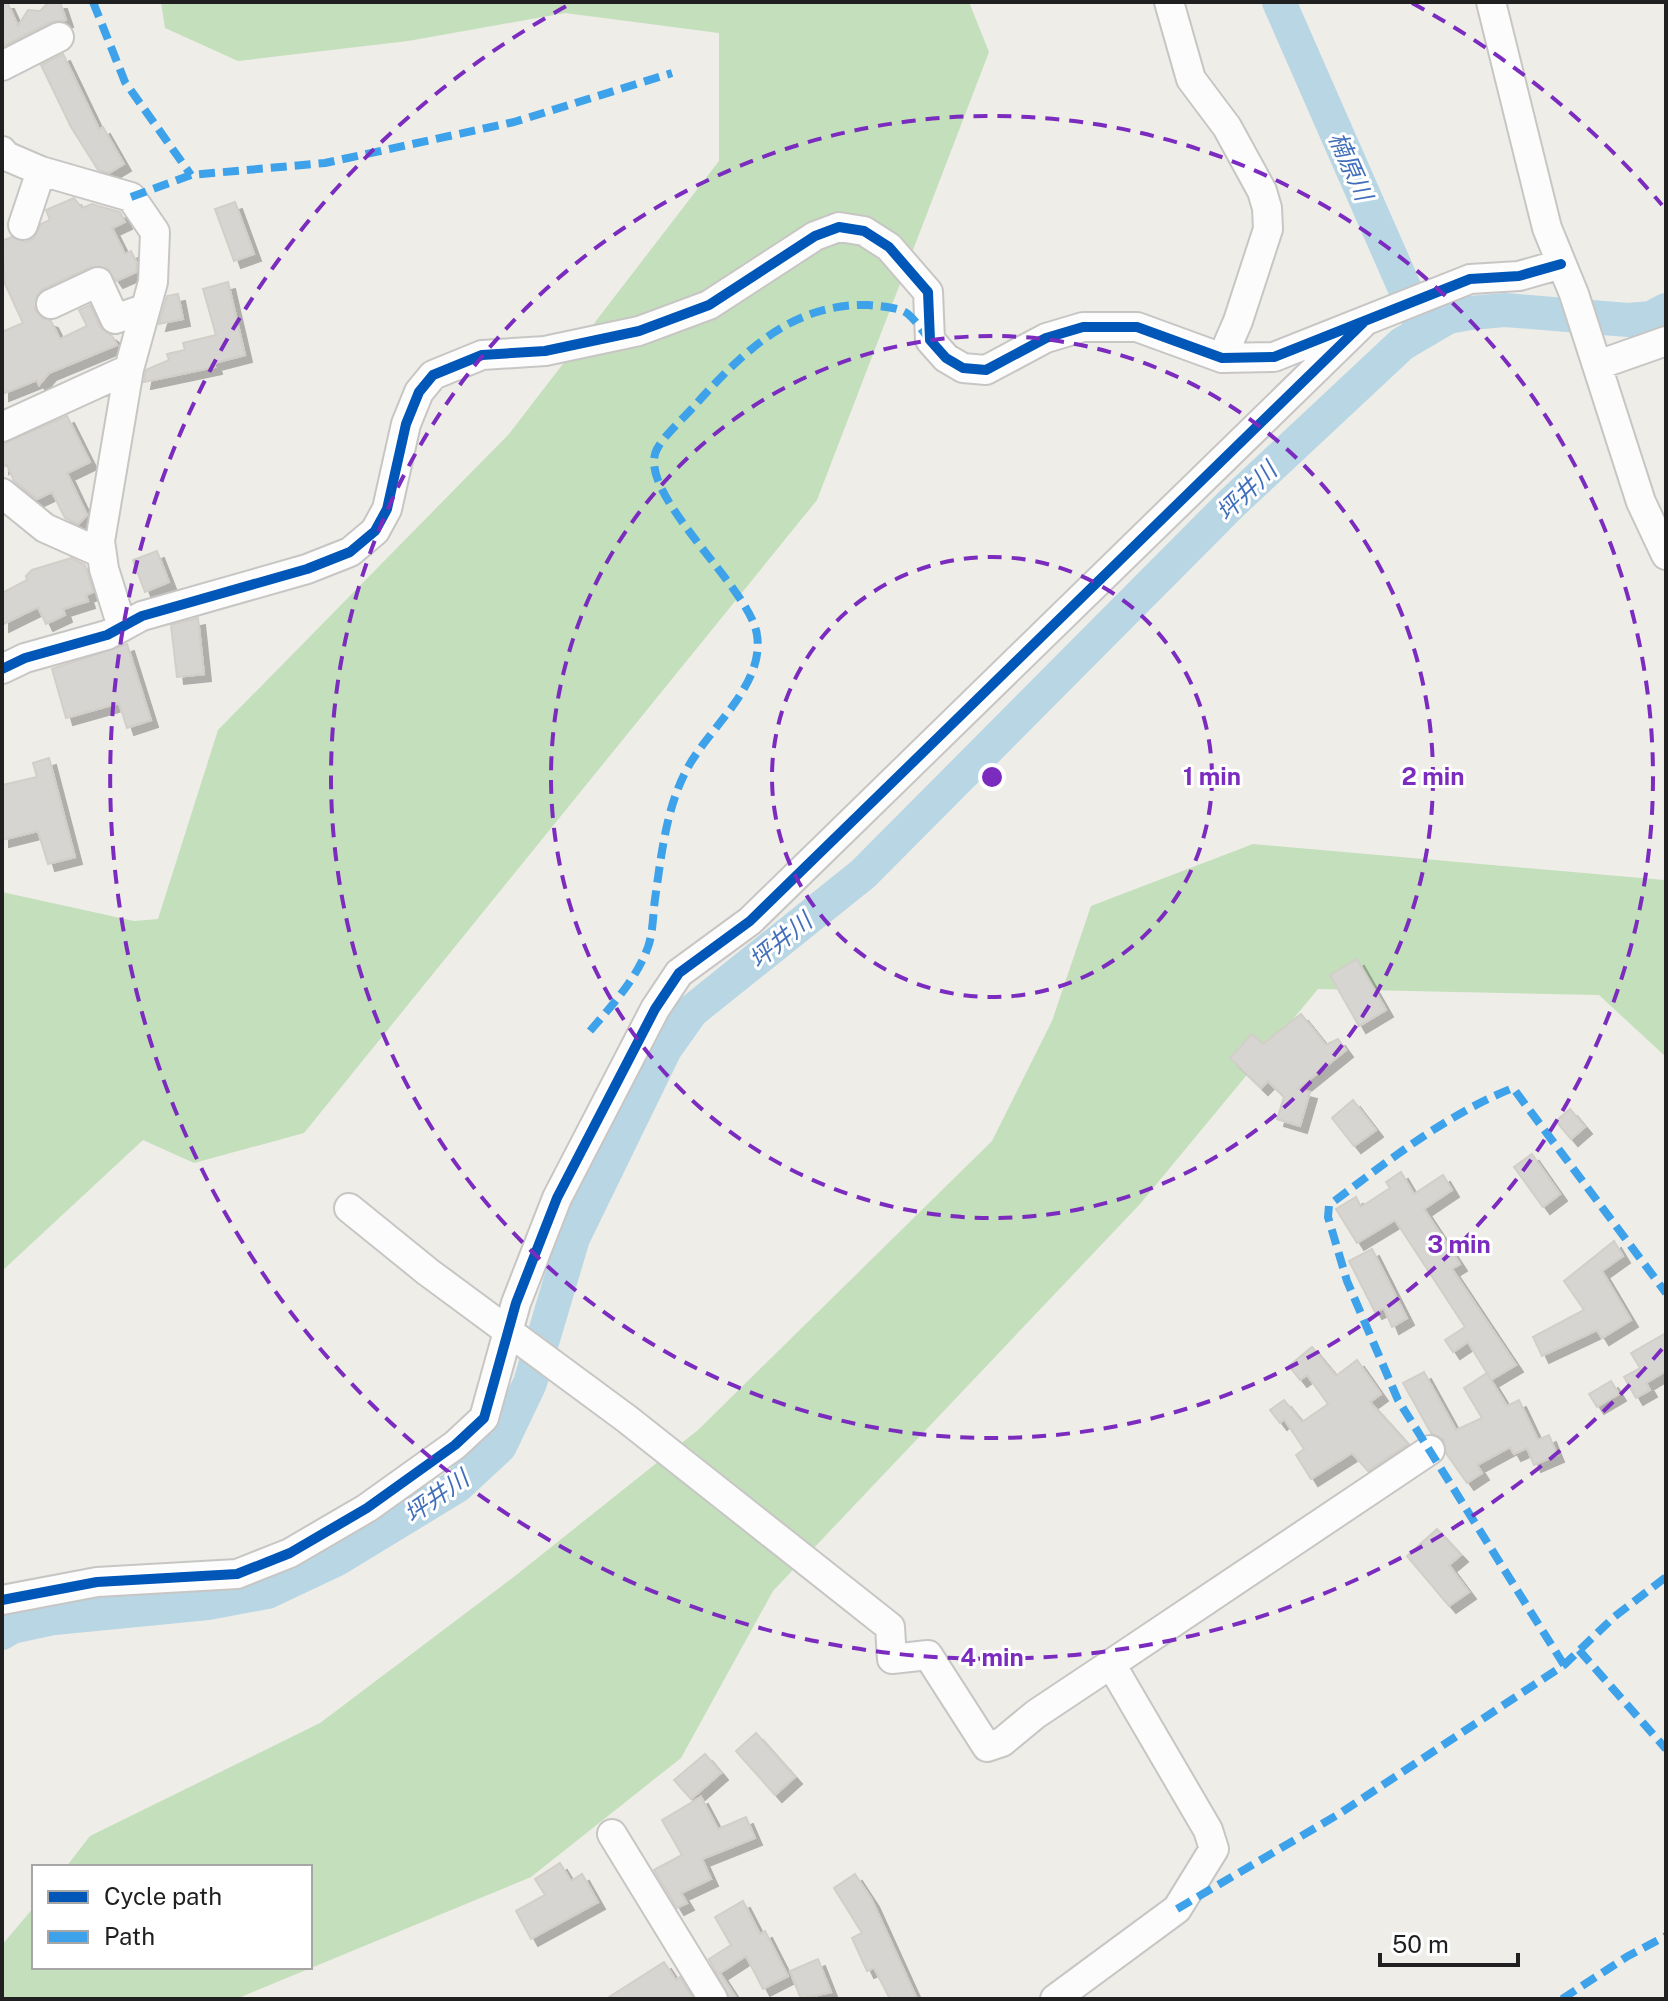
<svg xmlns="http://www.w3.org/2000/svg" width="1668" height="2001" viewBox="0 0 1668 2001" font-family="'Public Sans','Noto Sans JP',sans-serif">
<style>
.forest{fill:#c4dfbb}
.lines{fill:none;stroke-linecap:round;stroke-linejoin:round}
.river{stroke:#b9d6e4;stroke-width:34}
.building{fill:#d7d5d1;stroke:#d2cfc9;stroke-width:2;filter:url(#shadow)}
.minor-casing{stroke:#c7c6c4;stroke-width:32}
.minor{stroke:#fcfcfc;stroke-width:28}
.quiet{stroke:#3da2ea;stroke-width:8;stroke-dasharray:16 8;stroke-linecap:butt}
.cycleway-casing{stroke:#fff;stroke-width:15}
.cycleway{stroke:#0057b8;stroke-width:10}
.ring{fill:none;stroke:#7b2cbf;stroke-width:4;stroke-dasharray:14 10}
.labels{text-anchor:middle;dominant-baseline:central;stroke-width:6;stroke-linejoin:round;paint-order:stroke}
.water-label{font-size:24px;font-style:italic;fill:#426fba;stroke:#fff}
.centre{fill:#7b2cbf;stroke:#fff;stroke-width:4}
.ring-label{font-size:24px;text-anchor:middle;font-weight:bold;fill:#7b2cbf;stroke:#fff;stroke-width:6;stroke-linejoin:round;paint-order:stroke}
</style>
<defs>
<filter id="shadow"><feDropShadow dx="7" dy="7" stdDeviation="0" flood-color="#0004"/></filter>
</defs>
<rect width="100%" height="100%" fill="#eeede8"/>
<path class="forest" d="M161 2H969L989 52 817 500 304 1133 194 1163 143 1140 2 1271V892L134 921 158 919 218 730 509 434 719 161V33L565 13 408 41 238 61 165 28Z
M1253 844 1664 880 1666 1057 1599 995 1318 989 1140 1204 773 1591 681 1758 531 1877 236 1999H2V1945L34 1907V1967H310V1867H66L90 1836 320 1723 515 1576 698 1430 992 1141 1052 1021 1091 906Z"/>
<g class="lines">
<path class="river" d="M1279 2 1423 330
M2 1633 12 1627 54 1618 208 1603 267 1592 337 1559 457 1486 500 1446 530 1383 573 1238 665 1049 692 1011 863 874 1231 504 1402 344 1448 317 1470 313 1505 310 1628 320 1651 318 1666 310"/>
</g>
<path class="building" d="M2 2H7L18 26 28 10 40 11 49 2H60L66 20 51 22 2 47Z
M63 54 99 129 103 127 124 164 109 173 98 170 71 127 41 65Z
M74 198 82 208 92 204 120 212 125 222 112 228 125 254 131 251 137 263 136 272 116 281 107 268 91 267 43 289 37 295 35 310 42 318 51 321 60 339 87 326 79 310 90 305 100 327 112 336 117 345 49 373 39 385 37 380 2 394V332L23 323 5 284 2 241 12 237 26 242 34 238 41 224 50 220 46 210Z
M235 202 254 254 234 261 215 209Z
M228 282 245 355 214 363 215 367 144 382 146 370 169 360 167 354 185 350 183 343 216 335 203 289Z
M178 294 183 319 159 324 167 296Z
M67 416 90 462 67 473 87 515 78 524 65 518 52 492 37 499 14 481 7 465 2 467V444Z
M157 551 169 582 145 592 133 560Z
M71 558 85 565 93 592 86 595 88 601 63 609 65 615 46 624 38 607 2 625V593L27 580 26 576 32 570Z
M198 618 204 674 177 677 171 625Z
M127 644 151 720 127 728 119 703 66 718 52 669Z
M49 758 75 857 48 864 38 831 2 840V785L37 777 33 763Z
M1357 959 1386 1010 1359 1026 1330 975Z
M1301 1014 1326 1045 1338 1039 1346 1050 1298 1089 1310 1092 1300 1126 1277 1119 1284 1097 1268 1081 1261 1088 1230 1058 1252 1034 1263 1044Z
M1353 1100 1376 1130 1354 1146 1332 1118Z
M1570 1109 1585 1127 1571 1139 1556 1121Z
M1532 1154 1560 1194 1543 1207 1514 1167Z
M1401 1172 1414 1194 1443 1175 1452 1190 1424 1209 1460 1264 1452 1269 1516 1365 1491 1380 1507 1406 1519 1400 1538 1440 1549 1435 1557 1455 1534 1465 1527 1448 1514 1454 1510 1447 1477 1465 1482 1473 1467 1483 1446 1453 1444 1440 1431 1433 1403 1383 1424 1372 1456 1430 1482 1418 1464 1388 1487 1373 1491 1380 1468 1342 1453 1352 1445 1340 1465 1327 1395 1220 1357 1243 1336 1209 1356 1197 1361 1207 1390 1188 1386 1182Z
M1614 1241 1623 1256 1602 1271 1631 1320 1602 1338 1597 1330 1542 1356 1533 1337 1584 1310 1564 1281Z
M1372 1249 1407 1318 1392 1327 1384 1308 1375 1312 1349 1261Z
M1666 1333V1371L1646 1383 1650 1390 1636 1398 1624 1377 1640 1368 1631 1353Z
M1312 1347 1336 1376 1357 1360 1381 1394 1370 1402 1408 1444 1368 1471 1352 1453 1311 1479 1296 1455 1304 1449 1284 1419 1280 1423 1270 1410 1284 1400 1302 1422 1328 1404 1307 1375 1300 1380 1289 1366Z
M1611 1381 1619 1394 1597 1407 1589 1394Z
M1437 1529 1461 1555 1449 1565 1469 1592 1449 1606 1407 1556Z
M756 1733 795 1777 775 1795 736 1751Z
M705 1754 721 1773 691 1799 674 1780Z
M701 1797 718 1829 746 1817 755 1838 702 1859 711 1879 681 1893 687 1903 677 1908 654 1870 682 1855 662 1820Z
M560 1863 571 1881 582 1874 598 1902 531 1939 516 1911 545 1895 535 1879Z
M855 1874 872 1900 917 1999H890L874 1968 867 1971 852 1938 862 1933 834 1888Z
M743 1901 760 1934 765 1931 788 1976 763 1989 746 1956 720 1973 737 1999H730L709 1959 731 1945 715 1917Z
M818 1959 831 1992 801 1999 790 1971Z
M664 1962 676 1980 680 1977 693 1999H606Z"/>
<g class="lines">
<g class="minor-casing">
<path id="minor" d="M1169 2 1191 79 1227 127 1262 191 1267 208 1268 229 1238 321 1222 358
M1491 2 1547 228 1574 294 1641 502 1666 555
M2 66 59 37
M2 151 6 156 41 171 131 197 155 232 153 282 129 369 100 541 104 569 122 627
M23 225 41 171
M51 304 98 282 115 319 144 309
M1598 365 1666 341
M2 427 129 369
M2 493 45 528 101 553
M2 669 25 658 107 635 142 616 307 569 350 552 375 531 387 509 406 424 419 392 433 375 482 355 545 351 639 331 709 305 815 236 839 227 864 231 889 247 928 292 930 340 946 358 963 368 986 370 1046 338 1083 327H1137L1222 358 1274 357 1470 279 1519 276 1561 264
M349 1208 428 1272 627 1419 890 1627 892 1659 928 1655 987 1747 1002 1742 1036 1714 1111 1664
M2 1600 97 1582 237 1574 290 1553 367 1508 455 1445 484 1418 516 1303 557 1198 655 1009 679 973 750 921 1363 323
M612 1834 713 1999
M1055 1999 1177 1909 1214 1849 1208 1830 1111 1664 1430 1450"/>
</g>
<use href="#minor" class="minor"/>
<path class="quiet" d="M93 2 125 82 191 175
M131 197 191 175 325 163 514 122 672 73
M590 1031C612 1005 636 980 648 947 653 933 653 914 655 899 661 857 666 809 686 771 707 729 765 686 757 635 751 588 634 492 657 449 666 433 685 417 697 403 744 351 793 303 868 305 879 306 900 307 908 314 916 321 922 330 928 338
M1579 1650 1666 1749
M1564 1665 1398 1400 1347 1281 1328 1217 1329 1205C1387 1162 1445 1115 1513 1088L1666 1293
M1177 1909 1339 1814 1564 1665 1614 1617 1666 1577
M1562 1999 1628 1956 1666 1936"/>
<g class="cycleway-casing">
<path id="cycleway" d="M2 669 25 658 107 635 142 616 307 569 350 552 375 531 387 509 406 424 419 392 433 375 482 355 545 351 639 331 709 305 815 236 839 227 864 231 889 247 928 292 930 340 946 358 963 368 986 370 1046 338 1083 327H1137L1222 358 1274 357 1470 279 1519 276 1561 264
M2 1600 97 1582 237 1574 290 1553 367 1508 455 1445 484 1418 516 1303 557 1198 655 1009 679 973 750 921 1363 323"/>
</g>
<use href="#cycleway" class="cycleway"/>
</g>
<g class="ring">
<circle cx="992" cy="777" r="220"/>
<circle cx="992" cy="777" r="441"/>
<circle cx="992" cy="777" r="661"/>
<path d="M1662 1349A881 881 0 1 1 572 3M1412 3A881 881 0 0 1 1662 205"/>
</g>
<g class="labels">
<g class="water-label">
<text transform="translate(1351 166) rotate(66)">楠原川</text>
<text transform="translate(1246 491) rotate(-44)">坪井川</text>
<text transform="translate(780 940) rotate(-39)">坪井川</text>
<text transform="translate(436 1496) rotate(-35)">坪井川</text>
</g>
</g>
<circle cx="992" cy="777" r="12" class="centre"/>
<g class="ring-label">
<text x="1212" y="785">1 min</text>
<text x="1433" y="785">2 min</text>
<text x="1459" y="1253">3 min</text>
<text x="992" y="1666">4 min</text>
</g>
<rect width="1668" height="2001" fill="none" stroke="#202020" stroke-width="8"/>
<rect x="32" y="1865" width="280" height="104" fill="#ffffff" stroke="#a6a6a6" stroke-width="2"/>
<rect x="48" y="1891" width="40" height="12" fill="#0057b8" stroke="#a6a6a6" stroke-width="2"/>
<text x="104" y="1905" font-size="24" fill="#202020">Cycle path</text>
<rect x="48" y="1931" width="40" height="12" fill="#3da2ea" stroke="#a6a6a6" stroke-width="2"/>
<text x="104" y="1945" font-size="24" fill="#202020">Path</text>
<path d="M1380 1953v12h138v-12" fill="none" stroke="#202020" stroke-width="4"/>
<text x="1392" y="1953" font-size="24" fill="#202020" stroke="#ffffff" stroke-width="6" paint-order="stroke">50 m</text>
</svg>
